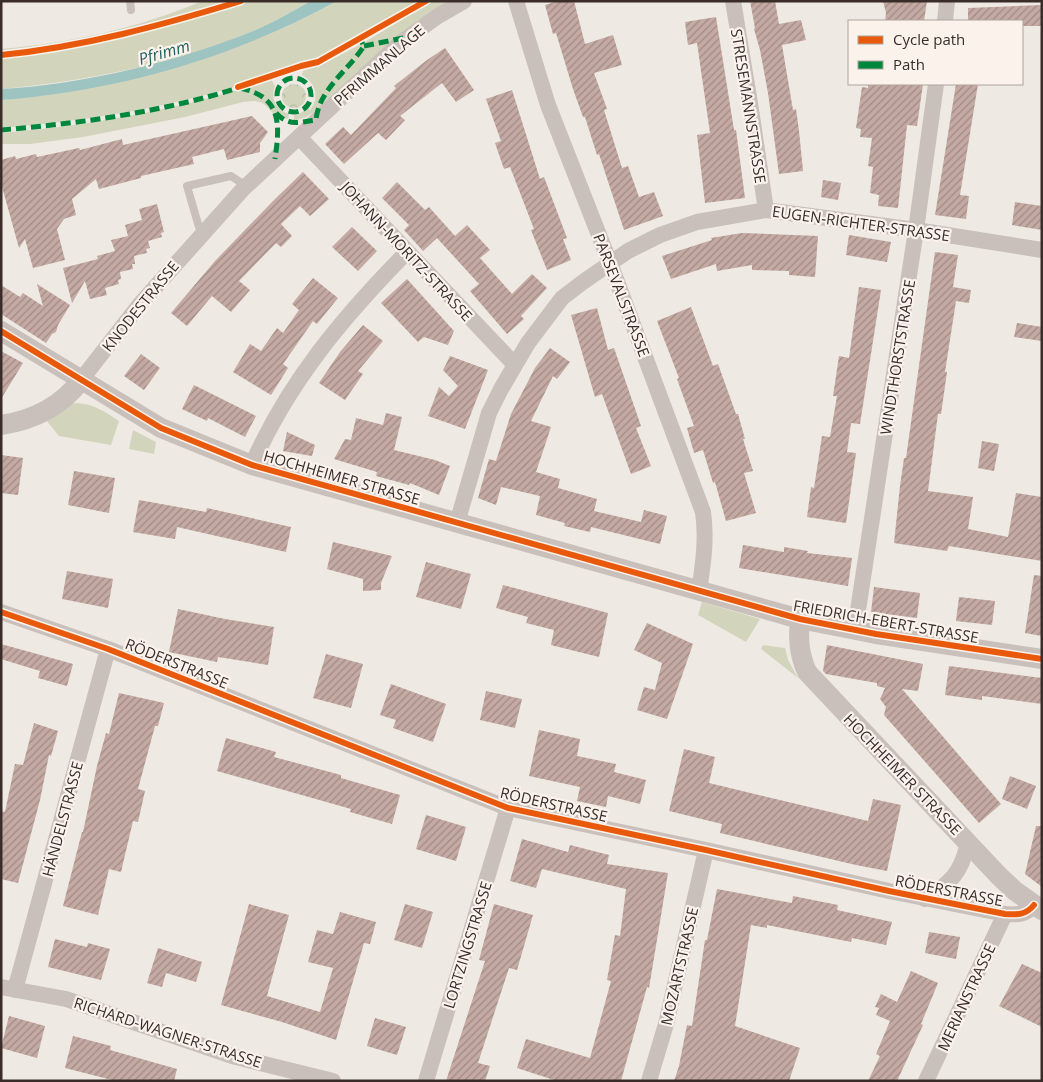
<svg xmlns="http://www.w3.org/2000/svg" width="1043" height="1082" viewBox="0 0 1043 1082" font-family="'Open Sans',sans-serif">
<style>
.grass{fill:#d2d5bc}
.park{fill:url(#park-crowns)}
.water{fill:#9dc4c1}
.building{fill:url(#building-hatch)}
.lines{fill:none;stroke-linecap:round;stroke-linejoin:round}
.service{stroke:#c9c0bb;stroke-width:8}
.minor{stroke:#c9c0bb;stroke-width:16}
.tertiary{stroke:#c9c0bb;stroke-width:20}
.quiet{stroke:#00873e;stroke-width:5;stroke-dasharray:10 5;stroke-linecap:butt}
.cycleway-casing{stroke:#fbf2eb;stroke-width:9}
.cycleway{stroke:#e8590c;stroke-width:6}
.labels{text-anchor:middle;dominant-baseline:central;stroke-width:4.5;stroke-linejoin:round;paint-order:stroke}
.street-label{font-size:15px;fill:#3a2d29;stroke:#fbf2eb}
.water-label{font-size:16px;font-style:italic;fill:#1b5f5e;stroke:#fbf2eb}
</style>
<defs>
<pattern id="park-crowns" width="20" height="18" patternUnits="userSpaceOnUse" patternTransform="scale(1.25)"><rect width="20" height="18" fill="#d2d5bc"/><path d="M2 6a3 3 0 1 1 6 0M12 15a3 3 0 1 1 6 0" fill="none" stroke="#b5b7a2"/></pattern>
<pattern id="building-hatch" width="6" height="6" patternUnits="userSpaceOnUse" patternTransform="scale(1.25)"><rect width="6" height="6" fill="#c4aaa3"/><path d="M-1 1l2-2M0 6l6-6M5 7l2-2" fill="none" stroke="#a08b85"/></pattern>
</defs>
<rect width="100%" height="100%" fill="#efe9e3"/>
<path class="grass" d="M202 1H234L87 40 1 52V49C70 43 139 28 202 1Z
M251 1H311C294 10 278 20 260 28 179 63 89 81 1 89V58C87 48 169 27 251 1Z
M337 1H419C384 22 349 43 312 60 292 70 269 76 248 83 167 108 85 121 1 128V100C119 89 233 58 337 1Z
M433 1H451L314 112 306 117 294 121V115L299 114 308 108 310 110C320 97 316 83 302 75L303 71C349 55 391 25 433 1Z
M271 79 275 86C270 99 276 110 289 114L288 119 283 118 278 112 274 114 263 103 255 101 243 102 185 117 83 137 30 144H1V133C94 125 183 109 271 79Z
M75 403C92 403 106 412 119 421L111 445 59 436 46 420 66 405Z
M133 430 156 442 154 454 129 449Z
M702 602 760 619 746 642 698 615Z
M763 645 785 648 788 660 798 678 761 649Z"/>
<path class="park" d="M282 96a12 12 0 1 1 24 0a12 12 0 1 1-24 0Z"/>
<path class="water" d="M311 1H337C233 58 118 91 1 100V89C86 84 182 61 260 28 278 20 294 10 311 1Z"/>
<path class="building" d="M558 1H574L585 44 613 35 622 65 594 73 607 109 604 110 622 168 628 166 639 197 654 192 663 216 624 230 599 154 597 155 585 117H583L573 89 556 33 553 34 545 5Z
M750 1H775L779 24 801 20 806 40 782 45 793 110 796 109 799 131 803 171 779 174 768 93 760 50 754 29 755 28Z
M883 1H927L924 21H885L886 13Z
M1042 5V24L1040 26H1022V21H968V8Z
M716 17 734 130H736L745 198 705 203 697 135 710 133 697 43 688 45 685 22Z
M445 48 474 90 456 102 442 83 400 116 405 120 386 140 378 133 344 164 325 144 343 127 351 135 396 88 394 86 427 60Z
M868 84H923L917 126 907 125 898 208 878 206 879 195 870 193 873 167 868 166 872 138 860 137 861 129 856 128 862 87 868 88Z
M956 84H978L960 195 969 196 966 219 935 215Z
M512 90 540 179 544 177 567 238 563 239 571 260 547 270 531 230 534 229 510 167 504 169 495 143 501 141 486 99Z
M252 116 268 132 260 143V152L227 160 224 149 192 157 194 164 141 176V178L99 189 96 179 72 199 76 215 64 219 57 229 65 260 33 268 25 239 19 248 1 183V160L15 156 16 159 36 154 37 157 79 148 80 150 122 139 123 145Z
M303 172 329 199 310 216 300 206 281 224 292 236 281 247 276 243 239 281 250 290 231 312 212 296 187 326 171 313 215 261 273 201Z
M823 180 841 183 838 200 821 197Z
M397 182 425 210 429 207 455 236 467 225 490 250 480 258 512 294 532 274 547 288 521 316 524 319 507 334 470 291 479 284 437 238 423 251 404 230 409 225 382 198Z
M1015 202 1042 206V230L1012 225Z
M157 204 164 232 161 233 162 237 148 241 150 248 146 249 147 253 134 256 135 264H132L133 269 120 272 121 279 118 280 119 284 105 288 107 295 90 299 85 281 72 303 63 268 98 259 97 256 115 251 111 240 128 236 125 225 142 220 139 209Z
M352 227 377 251 358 271 332 247Z
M742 233 818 236 815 277 789 275V271L752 270V265L717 271 716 264 671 279 662 256 712 240 711 238Z
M849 235 891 242 887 262 846 255Z
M935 252 958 255 953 287 971 290 969 303 956 301 945 372H947L941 414H938L928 491 973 497 968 529 1008 537 1016 493 1042 497V561L949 546 947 551 894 543 900 486 904 458H906Z
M313 278 338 298 317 324 313 321 283 364 288 368 271 395 233 372 250 344 261 351 277 328 283 333 299 310 292 304Z
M407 279 454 331 448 345 424 337 418 342 381 303Z
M37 284 70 305 58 325 56 332 52 334 46 343 1 314V285L20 297 23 293 43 306Z
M859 287 881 290 860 424 851 423 847 452 856 453 846 523 807 517 811 487 814 488 822 436 830 437 837 396H833L839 356 849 358Z
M691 307 713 366 718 364 736 414H738L745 439H743L753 471 744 473 756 513 726 521 715 482 713 483 703 450 694 453 687 428 694 426 677 379 679 378 657 321Z
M597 308 608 350 614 348 641 426 636 428 651 466 631 474 602 394 595 397 571 315Z
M1017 323 1042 327V341L1014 337Z
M363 325 383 341 358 371 363 374 345 400 319 383 340 352Z
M550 348 570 362 557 379 553 376 531 421 551 427 536 472 560 479 558 488 597 499 594 511 641 522 644 510 667 516 660 544 591 527 590 532 564 526 565 523 536 515 540 496 501 487 496 505 478 498 489 459 496 461 511 414 535 368Z
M1 351 23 363 1 399Z
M141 354 160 368 144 390 124 376Z
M450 356 488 370 465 429 428 416 439 387 449 396 458 386 443 370Z
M194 385 256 416 245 437 208 418 207 421 182 409Z
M386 413 402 417 394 450 435 460 450 466 439 495 410 483 409 485 376 476 377 472 334 459 345 439 351 440 356 418 383 425Z
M287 432 315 445 312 456 283 451Z
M982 441 999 444 994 471 978 468Z
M1 455 23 458 18 495 1 493Z
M74 471 115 478 109 513 68 505Z
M139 500 206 512 207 508 291 527 286 552 177 527 175 539 133 532Z
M333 542 392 556 381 583V590L363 591V579L327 569Z
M743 545 784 552V547L808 551 807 553 852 558 848 586 739 568Z
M426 562 471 574 461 609 416 597Z
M67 571 113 579 108 608 62 599Z
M1034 575 1042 576V636L1025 633Z
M503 585 608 613 599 657 551 645 554 630 526 623 528 617 496 608Z
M874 587 920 593 917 618 871 612Z
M959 597 995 601 992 625 956 621Z
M178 609 225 619 274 627 268 665 218 657 217 662 169 652Z
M647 623 693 644 667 719 637 710 644 687 655 690 662 663 634 650Z
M1 644 73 664 67 686 38 678 40 671 1 659Z
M827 645 923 664 918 691 902 689 1001 804 979 823 884 715 886 707 880 699 885 688 877 686V683L826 674 823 671Z
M326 654 363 664 351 708 313 698Z
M949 666 1042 678V704L982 696V700L945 695Z
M391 684 446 704 433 742 393 728 396 720 380 715Z
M486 691 522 699 515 728 480 720Z
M119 693 164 703 158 726H155L138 789 145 791 138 822 133 821 121 872 109 869 98 915 63 906 82 832H83L97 766 106 733 109 734Z
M34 723 58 731 51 756 49 755 40 800 18 883 1 879V811L5 812 15 764 23 765Z
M539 730 580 739 577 756 616 764 614 772 646 780 640 804 608 796 606 807 577 801 580 787 529 776Z
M226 738 276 752 274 757 341 775V778L400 795 392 824 350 812 351 809 217 771Z
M684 749 715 757 709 783 868 821 873 799 901 805 887 871 856 865 720 833 722 824 669 811Z
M1010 776 1036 786 1027 809 1002 799Z
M426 815 466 827 456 861 416 849Z
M1036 826H1042V887L1025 874Z
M522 839 568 852 570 845 609 855 607 864 668 873 649 988 647 987 621 1081H557L517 1068 526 1039 590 1058 611 981 607 980 615 935 620 936 626 889 542 869 536 888 510 881Z
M717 889 792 903 793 896 838 905 837 910 892 922 886 945 852 938 851 942 767 925V928L751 925 735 1026 800 1048 789 1081H674L679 1066 687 1025 692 1026 705 940H707Z
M249 904 289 915 267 996 320 1012 333 968 308 962 317 930 333 934 340 912 376 922 370 944 364 943 336 1040 282 1022 221 1005Z
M405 904 433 912 422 948 394 940Z
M494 904 533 915 517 970 509 968 478 1063 490 1066 485 1081H446L485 961 479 960Z
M929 932 960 937 956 959 925 953Z
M55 939 87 947 88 943 110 949 101 980 48 967Z
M158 948 202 962 196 982 166 973 162 987 147 983Z
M1022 964 1042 973V1027L999 1006Z
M911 971 938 983 921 1024 923 1025 897 1081H868L880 1056 876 1054 890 1021 876 1015 879 1008 875 1007 881 994 897 1002Z
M9 1016 45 1026 37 1058 1 1048Z
M375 1018 406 1027 397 1055 367 1046Z
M73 1036 111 1046 110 1050 177 1069 174 1081H116L65 1068Z"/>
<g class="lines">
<path class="service" d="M130 1 131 10
M201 234 187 186 231 176 246 186"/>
<path class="minor" d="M516 1 548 105 610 263 703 512C707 540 703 564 699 592
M733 1 750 103 766 210
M945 21 947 1
M299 137 515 365
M81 380 141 303 243 189 399 44 438 16 464 1
M252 465C288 382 344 316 407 252
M457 523 489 413 501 389 528 343 562 298 583 282 628 251 660 235 697 222 766 210 916 230 1042 250
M1 612 108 649 508 808 706 850 889 891 1005 914C1017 915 1026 915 1034 905
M855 630 916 230 936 84
M925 899C951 883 961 873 968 843
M1 987 66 999 232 1056 333 1081
M15 990 108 649
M426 1081 508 808
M649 1081 666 1024 706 850
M926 1081 1005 914"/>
<path class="tertiary" d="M1 331 161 428 252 465 800 619 876 634 1042 659
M1 425C34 420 61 407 81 380
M800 619C798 639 799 654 807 672L999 876 1015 891 1042 910"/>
<path class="quiet" d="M364 46 408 37
M277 95a17 17 0 1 1 34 0a17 17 0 1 1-34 0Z
M240 88C282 97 280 124 275 159
M276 113C289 127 299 122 316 120 319 89 348 71 364 46L360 39
M1 130C83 123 163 112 241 87"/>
<g class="cycleway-casing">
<path id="cycleway" d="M1 55C83 47 163 25 241 1
M238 87 301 66 318 62 426 1
M1 331 161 428 252 465 800 619 876 634 1042 659
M1 612 108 649 508 808 706 850 889 891 1005 914C1017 915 1026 915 1034 905"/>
</g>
<use href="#cycleway" class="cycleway"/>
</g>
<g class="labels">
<g class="street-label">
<text transform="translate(379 65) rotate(-41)">PFRIMMANLAGE</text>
<text transform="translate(749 106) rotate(81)">STRESEMANNSTRASSE</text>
<text transform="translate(861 223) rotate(8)">EUGEN-RICHTER-STRASSE</text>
<text transform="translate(407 251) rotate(47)">JOHANN-MORITZ-STRASSE</text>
<text transform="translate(622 295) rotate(69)">PARSEVALSTRASSE</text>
<text transform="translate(140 306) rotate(-51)">KNODESTRASSE</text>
<text transform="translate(897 357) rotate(-81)">WINDTHORSTSTRASSE</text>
<text transform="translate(342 477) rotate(16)">HOCHHEIMER STRASSE</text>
<text transform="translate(886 621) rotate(10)">FRIEDRICH-EBERT-STRASSE</text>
<text transform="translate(177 663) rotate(22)">RÖDERSTRASSE</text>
<text transform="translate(903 774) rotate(46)">HOCHHEIMER STRASSE</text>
<text transform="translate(554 804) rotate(13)">RÖDERSTRASSE</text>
<text transform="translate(62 819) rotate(-75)">HÄNDELSTRASSE</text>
<text transform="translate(949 890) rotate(11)">RÖDERSTRASSE</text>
<text transform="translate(467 945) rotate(-73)">LORTZINGSTRASSE</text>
<text transform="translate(679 966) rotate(-77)">MOZARTSTRASSE</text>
<text transform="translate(966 997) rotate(-65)">MERIANSTRASSE</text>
<text transform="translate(168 1032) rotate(18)">RICHARD-WAGNER-STRASSE</text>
</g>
<g class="water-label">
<text transform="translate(164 52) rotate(-16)">Pfrimm</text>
</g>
</g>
<rect width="1043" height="1082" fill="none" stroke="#3a2d29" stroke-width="5"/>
<rect x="848" y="20" width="175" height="65" fill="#fbf2eb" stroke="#aea39d"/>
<rect x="858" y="36" width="25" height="8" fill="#e8590c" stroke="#aea39d"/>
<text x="893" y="45" font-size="15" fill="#3a2d29">Cycle path</text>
<rect x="858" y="61" width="25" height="8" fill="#00873e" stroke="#aea39d"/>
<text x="893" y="70" font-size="15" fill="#3a2d29">Path</text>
</svg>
